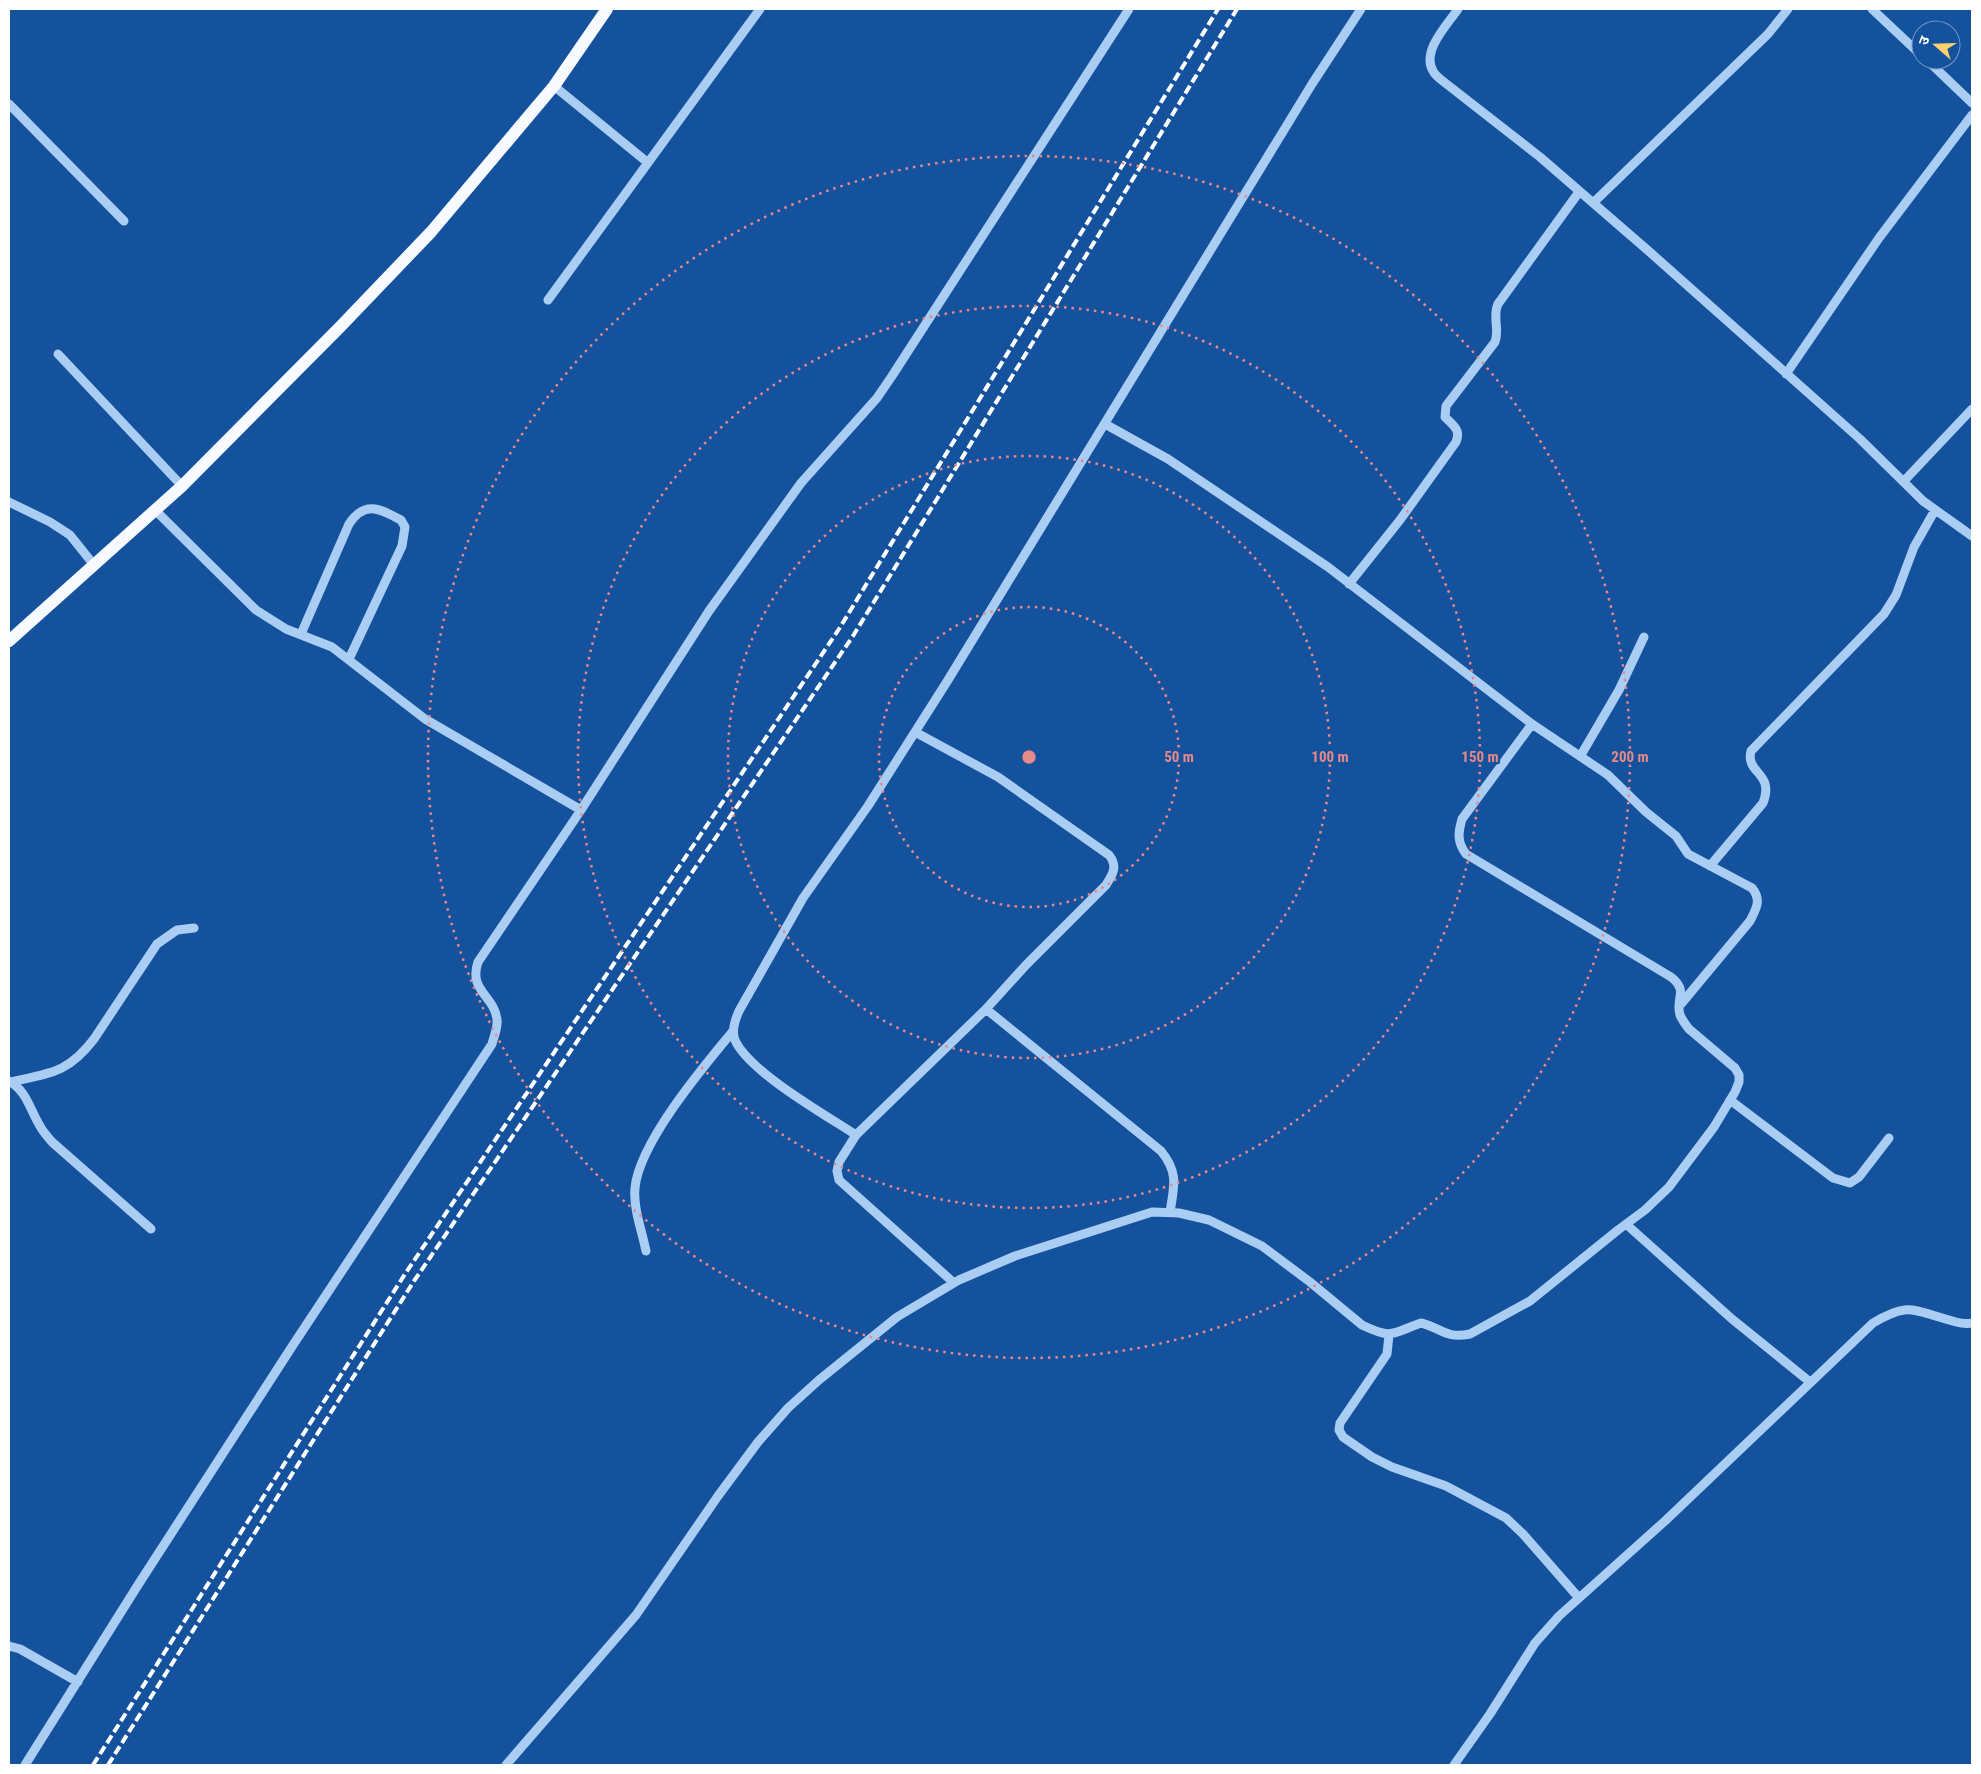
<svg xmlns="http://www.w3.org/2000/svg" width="1981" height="1774" viewBox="0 0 1981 1774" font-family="'Roboto Condensed','Noto Sans Devanagari',sans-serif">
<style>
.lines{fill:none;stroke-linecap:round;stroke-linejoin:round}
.minor{stroke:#aacdf4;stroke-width:9}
.major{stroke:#f7faff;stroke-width:12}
.rail{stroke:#fff;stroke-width:4;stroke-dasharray:9 4;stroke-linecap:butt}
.ring{fill:none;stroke:#e88989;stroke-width:2.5;stroke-dasharray:2.5 5}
.centre{fill:#e88989;stroke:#14529d;stroke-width:2.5}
.ring-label{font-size:15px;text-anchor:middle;font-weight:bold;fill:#e88989;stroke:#14529d;stroke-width:4.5;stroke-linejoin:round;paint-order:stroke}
</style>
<rect width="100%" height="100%" fill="#14529d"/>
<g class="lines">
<path class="minor" d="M1458 9C1448 24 1421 51 1433 71 1435 75 1440 79 1444 82L1540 157 1652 254 1860 439 1923 501 1972 536
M1872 9 1921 55
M1927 60 1972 103
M554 86 647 162
M9 104 124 221
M1593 203 1768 34 1788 9
M548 300 760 9
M58 354 182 486
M1786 374 1879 238 1972 115
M1105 424 1168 459 1328 567 1532 724 1608 775 1646 812 1676 836 1688 854 1752 888C1762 900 1756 909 1750 921L1681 1004
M1904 481 1972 409
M9 502 50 522 70 535 94 565
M155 510 256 610 286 629 332 647 425 719 581 810
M1349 584 1400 520 1456 442C1461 430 1454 426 1445 417L1446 406 1495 342C1500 329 1492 317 1498 304L1579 192
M301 634 349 524C365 500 380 509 401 520L405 527 402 546 349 659
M915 732 998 777 1109 855C1118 866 1113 874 1106 885L1026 965 986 1009 856 1135 839 1162 837 1171 839 1180 954 1283
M1581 755 1619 690 1644 637
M1710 866 1763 803C1775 772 1745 774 1751 751L1884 614 1896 595 1914 547 1935 510
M986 1009 1161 1151C1179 1173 1174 1186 1170 1212
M9 1081C27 1091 30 1110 40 1126 43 1132 48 1137 52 1142L151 1229
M10 1082C51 1073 68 1073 94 1039L157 944 177 930 194 928
M1730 1100 1833 1178 1850 1183 1859 1177 1889 1138
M856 1135C826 1115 749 1072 735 1040 731 1031 735 1020 739 1011L803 898 868 806 948 680 1312 84 1361 9
M1626 1224 1732 1319 1810 1382
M646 1251C642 1231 633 1208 635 1188 639 1143 703 1067 733 1031
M1389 1335 1387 1354 1340 1423 1339 1430 1343 1437 1372 1457 1392 1467 1446 1486 1506 1518 1523 1534 1579 1598
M9 1646 20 1649 78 1682
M25 1765 138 1585 293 1345 492 1044C494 1036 498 1028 497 1020 495 996 468 991 478 962L581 810 709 611 801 483 877 398 892 376 1129 9
M506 1765 636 1615 718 1496 758 1442 788 1408 819 1380 897 1317 959 1280 1015 1256 1152 1212 1179 1213 1209 1220 1262 1246 1310 1282 1362 1325C1393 1340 1392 1333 1421 1323 1442 1328 1445 1339 1470 1334L1530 1301 1618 1230 1645 1210 1669 1187 1714 1127 1735 1092 1739 1082V1075L1735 1068 1689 1029C1686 1025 1682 1020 1680 1015 1675 998 1689 991 1671 977L1466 854C1457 842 1458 833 1462 819L1532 724
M1454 1765 1490 1714 1535 1643 1559 1616 1665 1521 1873 1323C1908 1302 1912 1310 1949 1320 1956 1322 1964 1325 1972 1323"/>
<path class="major" d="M9 641 182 486 340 327 431 232 554 86 607 9"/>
<path class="rail" d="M93 1765 405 1274 839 629 1218 9
M108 1765 414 1281 853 636 1237 9"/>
</g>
<g class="ring">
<circle cx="1029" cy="757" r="150"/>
<circle cx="1029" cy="757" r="301"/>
<circle cx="1029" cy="757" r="451"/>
<circle cx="1029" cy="757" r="601"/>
</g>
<circle cx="1029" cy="757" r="8" class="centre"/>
<g class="ring-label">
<text x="1179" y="762">50 m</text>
<text x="1330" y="762">100 m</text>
<text x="1480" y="762">150 m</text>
<text x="1630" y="762">200 m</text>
</g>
<rect width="1981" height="1774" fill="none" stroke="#ffffff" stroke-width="20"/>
<g transform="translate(1936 45) rotate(290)"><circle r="24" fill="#14529d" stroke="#7297c4"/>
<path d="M0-4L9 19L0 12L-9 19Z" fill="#ffd26d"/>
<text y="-8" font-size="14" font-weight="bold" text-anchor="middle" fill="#ffffff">उ</text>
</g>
</svg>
